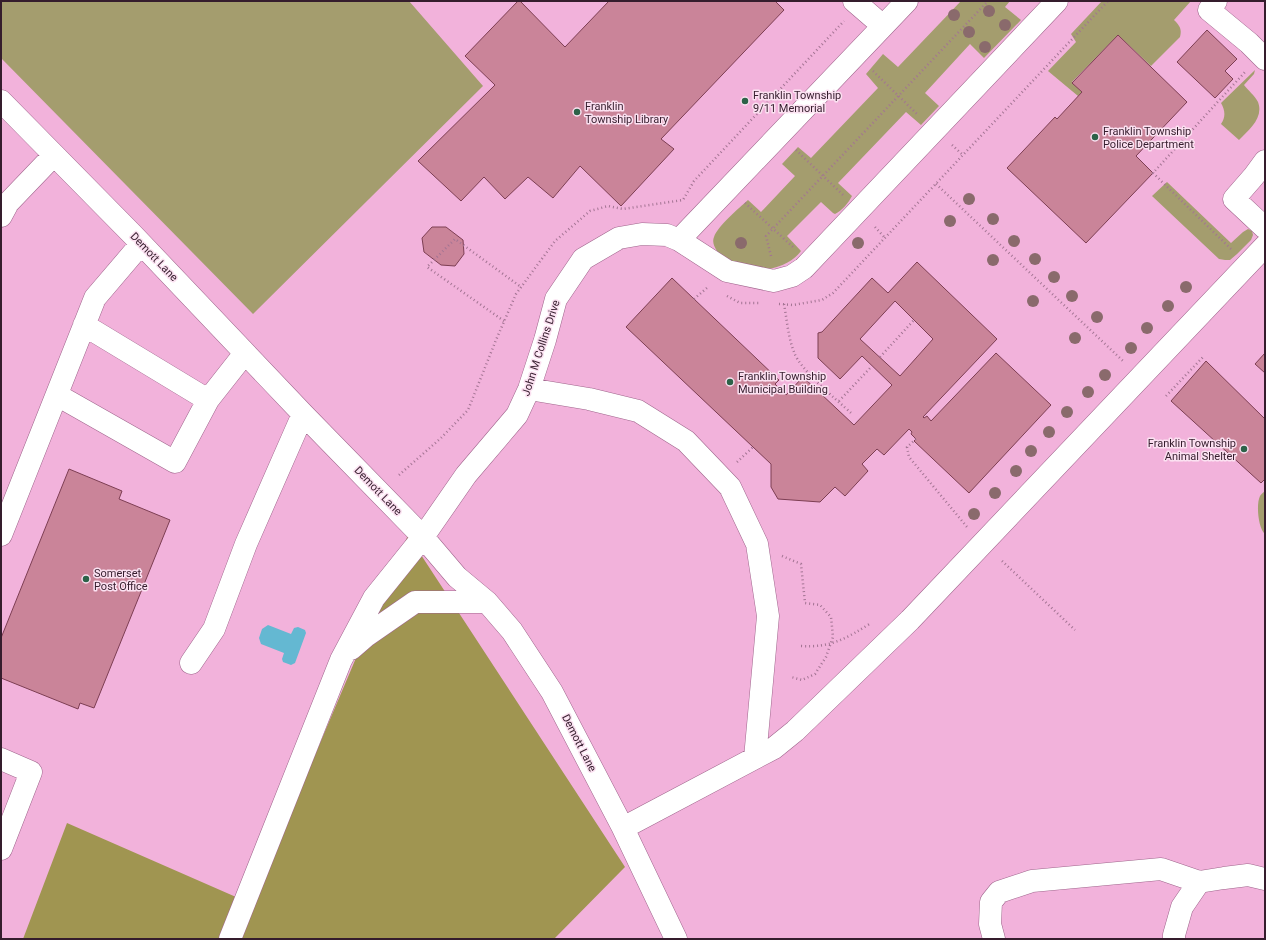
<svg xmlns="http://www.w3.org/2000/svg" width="1266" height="940" viewBox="0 0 1266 940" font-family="Roboto,sans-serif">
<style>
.green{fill:#a49d6e}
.forest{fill:#a09551}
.water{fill:#64b8d2}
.building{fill:#ca8499;stroke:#7d3e53;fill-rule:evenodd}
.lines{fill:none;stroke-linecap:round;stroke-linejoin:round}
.minor-casing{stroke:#9f658c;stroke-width:23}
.path{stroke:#a37493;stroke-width:2.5;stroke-dasharray:1 3;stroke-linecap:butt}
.minor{stroke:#fff;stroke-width:22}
.tree{fill:#8a6a6c}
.poi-dot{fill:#2c6248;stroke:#fbe1f1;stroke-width:1.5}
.labels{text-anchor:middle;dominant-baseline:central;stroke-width:3;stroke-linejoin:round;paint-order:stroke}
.poi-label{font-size:11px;fill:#351d2d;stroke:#fbe1f1;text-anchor:start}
.street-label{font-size:11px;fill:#351d2d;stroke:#fbe1f1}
</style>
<rect width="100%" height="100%" fill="#f2b2db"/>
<path class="green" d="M1 1H409L483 86 253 314 1 58Z
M961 1H1010L1005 7 1021 20 984 58 970 44 925 93 939 106 921 125 906 112 838 183 852 196C849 202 842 211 835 214L833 213 821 202 787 236 801 251C784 275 734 277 717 251 714 246 712 242 714 237 718 226 738 209 748 200L761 212 795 176 782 164 798 147 811 158 878 88 866 74 883 54 898 67Z
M1102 1H1191L1174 20C1180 26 1182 29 1180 37L1151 66 1118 35 1072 82 1082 92 1078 96 1048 71 1076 42 1071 34Z
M1255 70 1254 74 1244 85C1248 90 1255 96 1258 102 1264 118 1249 130 1239 140L1221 124C1226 117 1225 110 1221 103Z
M1167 182 1231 243 1243 232 1248 229 1252 231 1253 235 1251 240 1237 254 1230 260H1225L1219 259 1152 196Z
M1265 491V534C1258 528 1256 504 1260 496 1261 494 1263 493 1265 491Z"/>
<path class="forest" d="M408 535 625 867 554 939H23L67 823 252 904Z"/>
<path class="water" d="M268 625 291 634 294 628 298 627 305 630 306 633 295 663 291 665 283 662 282 659 284 653 261 644 259 638 262 629Z"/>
<path class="building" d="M518 1H520L565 47 609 1H775L784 10 661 139 674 149 621 206 580 166 553 198 528 177 505 199 484 177 461 201 418 161 495 85 465 56Z
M1207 30 1237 59 1225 71 1233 79 1215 98 1177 62Z
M1118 35 1187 102 1136 156 1153 173 1086 243 1007 168 1055 117 1057 119 1082 92 1072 83Z
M432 227H446L463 240 464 254 455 266 441 265 424 252 422 238Z
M917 262 997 339 923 417 924 418 927 416 931 421 996 353 1051 405 969 493 914 441 916 439 911 434 912 432 909 429 884 455 877 449 862 464 868 471 845 496 835 487 820 502 778 499 771 487V464L626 327 672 278 779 380 775 384 786 395 803 377 854 425 892 385 862 356 840 379 818 358V333L822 332 872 278 888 293ZM895 301 933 339 900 376 860 339Z
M1265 353V373L1255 364Z
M1206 361 1265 419V479L1261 483 1171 401Z
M69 469 122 491 119 499 170 520 94 708 80 703 78 709 1 678V638Z"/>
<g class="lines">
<g class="minor-casing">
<path id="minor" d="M854 1 883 26
M1216 1 1209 10 1249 43 1265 59
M1 101 133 235 303 414 423 537 457 577 487 602 512 631 552 692 623 828 676 939
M1265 161 1254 176 1234 199 1265 228
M1 216 8 203 54 155
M679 240 907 1
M84 325 208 400
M529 389 589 399 638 411 686 441 730 487 757 544 768 616 755 758
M57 395 175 462 208 400 245 353
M1 535 95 298 141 244
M351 649 366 636 415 602H487
M191 663 214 629 246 544 303 414
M1 759 31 772 1 849
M623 828 774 748 795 731 910 620 1265 246
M230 939 341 660 374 598 423 537 466 475 517 415 529 389 545 340 556 299 583 259 619 238 642 234 667 235 679 240 727 271 774 281 792 276 804 268 1057 1
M994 939 990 924 991 902 999 892 1032 881 1161 869 1199 882
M1174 939V935L1182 907 1199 882 1224 878 1248 875 1265 879"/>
</g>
<path class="path" d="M873 71 918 115
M952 145 963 155
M796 150 843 195
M936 184 1124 362
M745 203 793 247
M875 227 885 238
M1231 249 1153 173 1245 72
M771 256 766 236 988 1
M727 296 740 303H760
M694 299 708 287
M779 304 793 305 822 300 833 293 1108 1
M784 304C787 320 788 337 794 352 800 370 836 399 851 413
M504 321 427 267 455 239 521 287
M880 357 914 320
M1166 396 1203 357
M839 401 872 366
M916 439 907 447 909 457 967 527
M737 462 753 447
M399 475 441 438 468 410 496 340 516 294 555 241 590 211 608 206 623 209 683 200 694 181 844 21
M782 556 801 564 805 603 820 605 831 617 833 637 826 657 815 674 802 680 791 677
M1002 561 1075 630
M801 646C831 648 847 638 871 623"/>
<use href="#minor" class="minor"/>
</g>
<g class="tree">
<circle cx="989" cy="11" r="6"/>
<circle cx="954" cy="15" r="6"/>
<circle cx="1005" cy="25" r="6"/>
<circle cx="969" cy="32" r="6"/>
<circle cx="985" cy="47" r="6"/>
<circle cx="969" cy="199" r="6"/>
<circle cx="993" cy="219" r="6"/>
<circle cx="950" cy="221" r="6"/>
<circle cx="1014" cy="241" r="6"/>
<circle cx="741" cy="243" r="6"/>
<circle cx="858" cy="243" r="6"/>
<circle cx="1035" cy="259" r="6"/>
<circle cx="993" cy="260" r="6"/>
<circle cx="1054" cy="277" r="6"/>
<circle cx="1186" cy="287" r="6"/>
<circle cx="1072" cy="296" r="6"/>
<circle cx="1033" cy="301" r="6"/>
<circle cx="1168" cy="306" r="6"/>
<circle cx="1097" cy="317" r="6"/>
<circle cx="1147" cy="328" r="6"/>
<circle cx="1075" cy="338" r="6"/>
<circle cx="1131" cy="348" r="6"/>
<circle cx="1105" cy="375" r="6"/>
<circle cx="1088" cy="392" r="6"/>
<circle cx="1067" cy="412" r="6"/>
<circle cx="1049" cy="432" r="6"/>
<circle cx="1031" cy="451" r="6"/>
<circle cx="1016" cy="471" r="6"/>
<circle cx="995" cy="493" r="6"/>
<circle cx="974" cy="514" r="6"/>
</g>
<g class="poi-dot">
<circle cx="745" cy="101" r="4"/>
<circle cx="577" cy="112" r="4"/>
<circle cx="1095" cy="137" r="4"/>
<circle cx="730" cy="382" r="4"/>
<circle cx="1244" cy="449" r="4"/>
<circle cx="86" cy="579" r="4"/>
</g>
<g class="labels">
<g class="poi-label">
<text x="753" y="95">Franklin Township<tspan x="753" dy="13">9/11 Memorial</tspan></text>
<text x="585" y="106">Franklin<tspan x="585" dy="13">Township Library</tspan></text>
<text x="1103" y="131">Franklin Township<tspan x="1103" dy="13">Police Department</tspan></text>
<text x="738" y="376">Franklin Township<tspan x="738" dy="13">Municipal Building</tspan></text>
<text x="1236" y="443" text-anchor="end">Franklin Township<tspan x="1236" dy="13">Animal Shelter</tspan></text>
<text x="94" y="573">Somerset<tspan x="94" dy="13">Post Office</tspan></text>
</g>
<g class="street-label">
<text transform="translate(154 257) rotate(46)">Demott Lane</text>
<text transform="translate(541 348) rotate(-72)">John M Collins Drive</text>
<text transform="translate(378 491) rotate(46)">Demott Lane</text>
<text transform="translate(579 743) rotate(63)">Demott Lane</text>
</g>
</g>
<rect width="1266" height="940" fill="none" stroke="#351d2d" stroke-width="4"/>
</svg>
